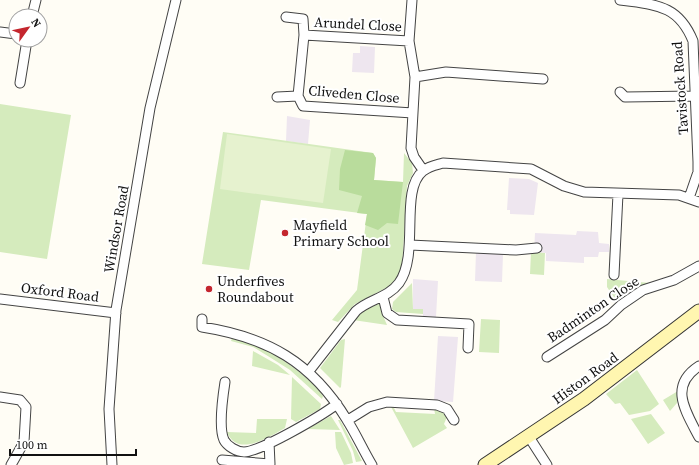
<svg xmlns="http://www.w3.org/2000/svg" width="699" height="465" viewBox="0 0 699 465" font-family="'Source Serif 4',serif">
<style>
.industrial{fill:#eee6ef}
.green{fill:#d5ebbd}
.forest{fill:#b9dc9c}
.pitch{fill:#e6f2cf}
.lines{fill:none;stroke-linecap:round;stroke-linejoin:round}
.street-casing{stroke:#444;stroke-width:11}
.secondary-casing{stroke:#333;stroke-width:15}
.street{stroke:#fff;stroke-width:9}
.secondary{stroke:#fff6b0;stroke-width:13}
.poi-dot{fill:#c4262e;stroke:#fff;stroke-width:1.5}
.labels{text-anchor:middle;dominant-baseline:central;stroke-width:4;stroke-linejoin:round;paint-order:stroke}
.street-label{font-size:14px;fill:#111;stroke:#fff}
.poi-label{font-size:14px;fill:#111;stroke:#fff;text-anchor:start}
</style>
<rect width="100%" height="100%" fill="#fffdf5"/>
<path class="industrial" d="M360 46 375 47 374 73 352 72 353 53H360Z
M287 116 310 120 308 144 286 141Z
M509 178 529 179 538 183 534 215 510 214V210H507Z
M577 231 598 232 599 243 609 244V252H599L598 257H584V263L546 261V253L534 252 535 233 576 235Z
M476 252 503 254 502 282 475 281Z
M413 279 438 281 436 317 423 316V309H413Z
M438 336 458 337 453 402 434 401Z"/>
<path class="green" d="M0 104 71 115 47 259 0 252Z
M223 132 373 153 376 158 374 180 403 182 404 153 412 163 413 173 407 186 402 268 395 281 388 287 355 304 338 322 332 320 357 290 367 214 261 200 249 270 202 264Z
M531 252 545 253 544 275 530 274Z
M607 279 650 283 637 286 615 299 607 287Z
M412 283 413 309H423V314L396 312 392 309 393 302Z
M381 303V311L387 325 353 320 362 311Z
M481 319 500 320 499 353 479 352Z
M232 338C240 340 249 341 256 344 274 353 314 379 323 396L322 399 290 370 271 358 253 347 231 341Z
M345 339 341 387 340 388 320 368 341 340Z
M253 351 278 365 290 375 252 366Z
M637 370 659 404 650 411 629 415 620 403 615 404 606 394Z
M292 377 321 404 320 409 296 422 291 419Z
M678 391 677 403 670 411 663 400Z
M390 405 393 406 396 412 435 414 434 408 444 411 447 417 444 424 447 428 413 448Z
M651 414 665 433 648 444 631 419Z
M331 416 340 430 308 429 329 417Z
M257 419H287L285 428C269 437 237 458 227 432L256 433Z
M338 420H340L362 461 356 462 353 451Z
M335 432H341L351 453 353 463 344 465 336 448Z"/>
<path class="forest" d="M345 150 373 153 376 158 374 180 403 182 398 224 387 223 378 230 365 225 367 214 357 213 362 196 339 190 340 169Z"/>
<path class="pitch" d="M227 134 331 149 323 203 220 189Z"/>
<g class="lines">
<g class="street-casing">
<path id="street" d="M412 0 409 41 415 77 411 148 414 157 423 170
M620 0C655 5 678 4 693 41L698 162V172L689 198
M32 16 36 0
M286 17 303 19 304 35 298 96 303 106 413 113
M0 32 16 34
M304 35 409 41
M415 77 446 72 543 79
M20 83 27 40
M620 92 625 97 695 96
M277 97 298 96
M410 245 516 250 537 248
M614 275 618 194
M383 297 387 313 397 320 469 324 468 348
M0 299 116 313
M202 319V327C267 337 312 362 347 420 356 434 363 450 372 465
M547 357 605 320 621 305 643 290 674 280 699 266
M699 366C668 386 686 412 699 437
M309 371 356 311C369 299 388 298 399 283 420 254 399 190 423 171 429 166 436 165 443 163L531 169 564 186 584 192 679 195 699 202
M225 382C223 395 218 427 224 440 227 446 237 452 244 452 262 451 321 416 337 404
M0 397 20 400 26 407 24 442 11 465
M348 420 369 407 387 402 437 405 447 409 454 420
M529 437 547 465
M222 460 270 464 269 442
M112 465 109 409 116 310 150 108 176 0"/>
</g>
<g class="secondary-casing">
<path id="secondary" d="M485 465 584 399 699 311"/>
</g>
<use href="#street" class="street"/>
<use href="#secondary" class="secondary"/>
</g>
<g class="poi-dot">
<circle cx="285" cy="233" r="4"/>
<circle cx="209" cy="289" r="4"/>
</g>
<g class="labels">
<g class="street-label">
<text transform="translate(358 24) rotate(3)">Arundel Close</text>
<text transform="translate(680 88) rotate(-94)">Tavistock Road</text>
<text transform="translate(354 94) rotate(5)">Cliveden Close</text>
<text transform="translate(116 229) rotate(-80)">Windsor Road</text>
<text transform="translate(60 292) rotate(7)">Oxford Road</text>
<text transform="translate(593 309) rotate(-34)">Badminton Close</text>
<text transform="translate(585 378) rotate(-36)">Histon Road</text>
</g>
<g class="poi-label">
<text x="293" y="225">Mayfield<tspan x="293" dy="16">Primary School</tspan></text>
<text x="217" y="281">Underfives<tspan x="217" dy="16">Roundabout</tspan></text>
</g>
</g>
<g transform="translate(28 28) rotate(57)"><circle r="19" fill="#ffffff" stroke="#a0a0a0"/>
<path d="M0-3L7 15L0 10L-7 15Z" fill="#c4262e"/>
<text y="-6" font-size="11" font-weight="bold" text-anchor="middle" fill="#111111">N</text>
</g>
<path d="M10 449v6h126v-6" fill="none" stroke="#111111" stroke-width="2"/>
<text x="16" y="449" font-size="12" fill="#111111" stroke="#ffffff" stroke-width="3" paint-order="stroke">100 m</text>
</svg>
